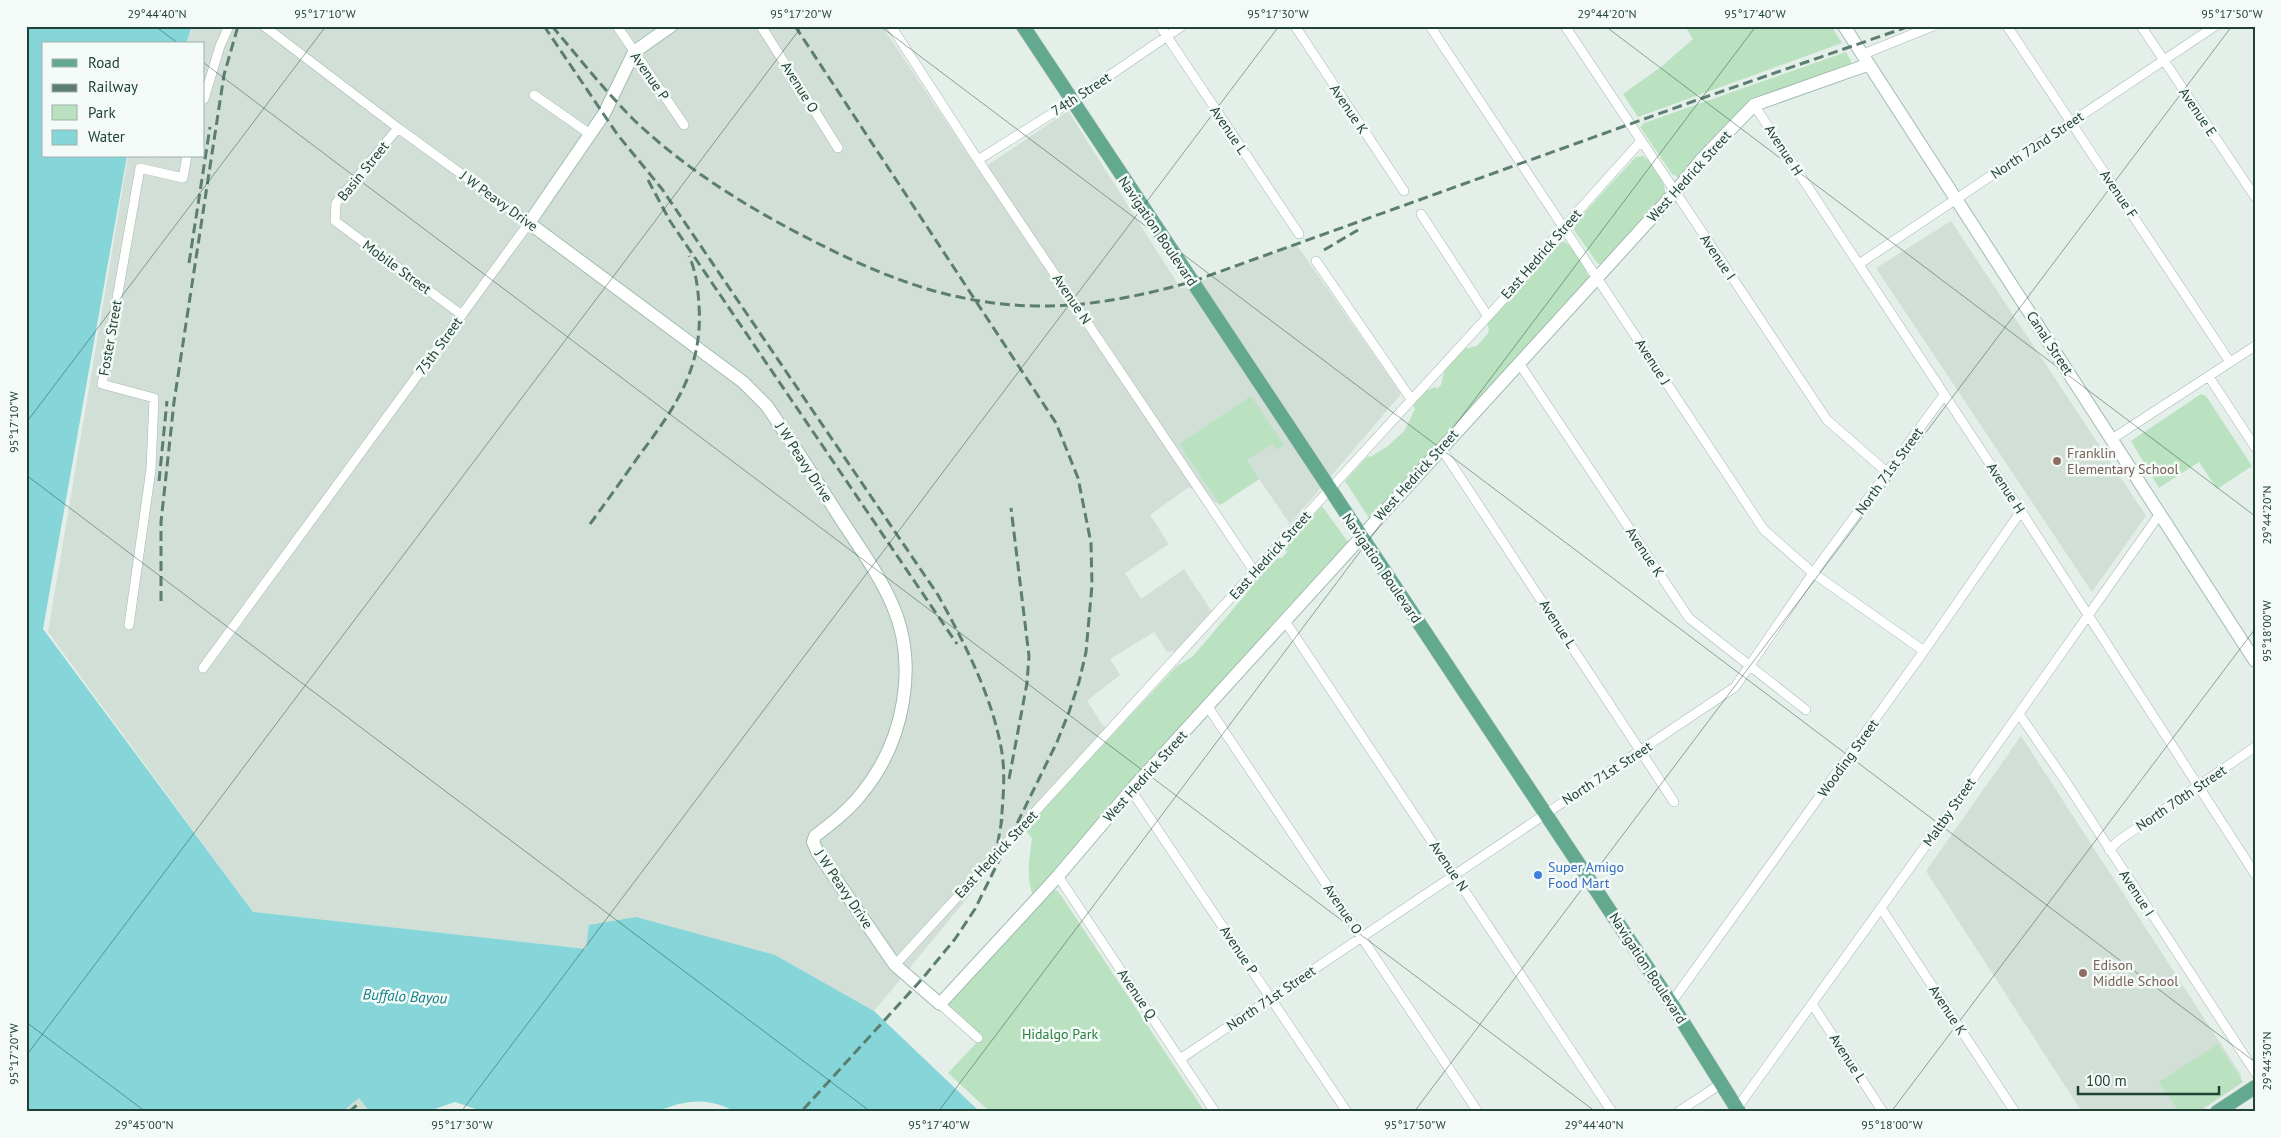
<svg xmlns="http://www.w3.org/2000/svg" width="2281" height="1138" viewBox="0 0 2281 1138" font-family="'PT Sans',sans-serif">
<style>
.built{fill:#d1dfd7}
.green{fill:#bae2c0}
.water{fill:#85d5d9}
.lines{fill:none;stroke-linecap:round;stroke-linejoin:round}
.street-casing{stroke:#a5b8af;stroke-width:10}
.secondary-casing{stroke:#a0bcaf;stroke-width:14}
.primary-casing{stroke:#c1cac7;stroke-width:15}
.street{stroke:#fff;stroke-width:9}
.secondary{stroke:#fff;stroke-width:12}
.primary{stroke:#62a990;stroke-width:14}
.rail{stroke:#5b7e71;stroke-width:3;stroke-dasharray:10 5;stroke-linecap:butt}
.ticks{fill:none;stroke:#204236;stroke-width:1;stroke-opacity:0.45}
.education-dot{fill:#8d6e63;stroke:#f4faf7;stroke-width:2}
.shop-dot{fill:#3f7fe0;stroke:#f4faf7;stroke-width:2}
.labels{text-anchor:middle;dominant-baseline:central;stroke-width:5;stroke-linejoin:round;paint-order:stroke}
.street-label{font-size:14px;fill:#204236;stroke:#f4faf7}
.education-label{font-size:14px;fill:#785e54;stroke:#f4faf7;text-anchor:start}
.shop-label{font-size:14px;fill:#366cbe;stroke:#f4faf7;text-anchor:start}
.park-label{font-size:14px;fill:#257e3f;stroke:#f4faf7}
.water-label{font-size:15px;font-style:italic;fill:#137e86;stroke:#f4faf7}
.neatline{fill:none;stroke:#204236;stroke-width:2}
.ticks-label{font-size:12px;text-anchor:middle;fill:#204236}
</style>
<rect width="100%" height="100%" fill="#e3efe8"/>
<path class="built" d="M193 26H882L979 171 1068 111 1181 289 1296 244 1401 394 1290 524 1259 479 1220 505 1189 487 1150 515 1169 544 1125 573 1141 599 1184 569 1212 612 1178 651 1167 652 1154 632 1110 659 1120 675 1087 701 1102 724 1107 729 874 1011 775 955 586 949 253 912 48 632 128 156 157 158V156H204V44H186Z
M1951 221 2146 516 2092 592 1876 268Z
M2021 736 2241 1075 2239 1085 2199 1112H2082L1926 871Z
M359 1098 370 1112H342Z"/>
<path class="green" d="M1685 26H1831L1842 43 1638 117 1623 94 1661 67 1693 39Z
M1846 52 1851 61 1850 66 1765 98 1680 178 1672 174 1640 127 1644 123Z
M1643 156C1654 164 1669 185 1664 198L1605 263 1598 264 1574 230 1573 225 1633 160 1636 157Z
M1561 241C1573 242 1585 267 1589 278L1374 517 1369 518 1345 481 1368 456 1370 457 1388 446 1405 430 1415 409 1413 405 1426 391 1435 387 1437 389 1441 385 1445 369 1463 349 1477 346 1488 333 1489 329 1487 323 1554 246Z
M2201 394 2206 396 2252 466 2217 489 2199 462 2159 488 2131 441Z
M1251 396 1284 445 1276 450 1272 444 1247 460 1259 479 1220 505 1179 444Z
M1322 506 1348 542 1033 895C1025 876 1030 857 1032 838L1024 829 1176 667 1193 656 1246 594 1252 579 1277 558H1282L1287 552 1284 548 1293 536Z
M1049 890 1058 891 1205 1112H990L948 1073 982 1037 947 1004Z
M2218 1044 2243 1082 2197 1112H2179L2159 1082Z"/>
<path class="water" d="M26 26H192L186 44H44V156H127L43 629 253 912 586 949 589 925 636 917 775 955 874 1011 980 1112H736C707 1096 685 1100 655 1112H485L455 1102 426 1112H370L359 1098 342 1112H26Z"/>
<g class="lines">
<g class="street-casing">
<path id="street" d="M617 26 684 125
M761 26 838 148
M891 26 978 160 1254 571
M1160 26 1299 234
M1295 26 1404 191
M1430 26 1764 530 1813 573 1924 651
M1565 26 1827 420 1888 473
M2007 26 2230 362
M2141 26 2255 197
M1861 55 1933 26
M534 95 590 134
M204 99 220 46 229 26
M1754 105 2021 511 2255 874
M398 128 336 203 335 221 462 315
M978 160 1072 101 1182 26
M1421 214 1487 315
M1316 261 1411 399
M1859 264 2215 26
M1519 363 1689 618 1806 710
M2209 377 2255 447
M2112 439 2255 346
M1441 448 1674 802
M1285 621 1612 1112
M129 625 151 469 154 398 102 384 140 168 183 178 187 156
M203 668 529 223 398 128 264 26
M1208 707 1478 1112
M2019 714 2062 776 2255 1072
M1131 790 1347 1112
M2109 850 2118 841 2255 747
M1058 876 1215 1112
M1881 908 2015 1112
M895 965 1532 268 1554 238 1641 141
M1671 1003 1924 651 2021 511
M940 1004 978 1038
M1812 1004 1883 1112
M1180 1059 1735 687 1813 573 1944 395
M1737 1108 1919 855 2159 515
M1678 1112 1722 1083"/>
</g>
<g class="secondary-casing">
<path id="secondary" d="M671 26 634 52 604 114 529 223 743 382 767 406C791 441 814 477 837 513 856 543 878 572 892 604 919 665 904 742 862 793 849 810 832 823 815 836L813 842 818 853 895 965 940 1004 1058 876 1131 790 1597 278 1676 191 1701 160 1754 105 1867 65
M1844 26 2255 661"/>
</g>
<g class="primary-casing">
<path id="primary" d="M1023 26 1671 1003 1739 1112
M2217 1112 2255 1087"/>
</g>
<use href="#street" class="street"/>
<use href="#secondary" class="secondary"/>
<use href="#primary" class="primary"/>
<path class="rail" d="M544 26 617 134 662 189 938 595C964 642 991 694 1001 747 1006 773 1003 799 1001 824
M552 26C579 58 605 91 634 120 681 165 736 200 792 230 872 272 943 304 1035 306 1089 307 1140 296 1191 282L1697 100 1910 26
M795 26 1056 423 1078 478 1091 543 1092 585 1086 652 1079 682 1069 712 1057 742 1010 838 975 909 955 939 922 979 801 1112
M648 180 670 221 957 644
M1324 250 1358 230
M189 263 210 127
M159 481 167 401
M590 524C607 501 624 477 641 453 677 405 703 367 699 305 698 289 696 271 689 256
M161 601V522L174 402 224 75 238 26
M1009 779 1027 683 1029 656 1011 508
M995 858 1002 819
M349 1112 357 1105"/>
</g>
<path class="ticks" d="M155 26 179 44M880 26 2255 1062M1605 26 2255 516M204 63 1596 1112M26 423 326 26M26 475 871 1112M26 1022 146 1112M26 1056 802 26M461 1112 1279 26M938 1112 1756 26M1414 1112 2232 26M1891 1112 2255 629"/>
<g class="education-dot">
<circle cx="2057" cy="461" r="5"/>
<circle cx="2083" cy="973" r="5"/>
</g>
<circle class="shop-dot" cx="1538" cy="875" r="5"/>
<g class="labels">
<g class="street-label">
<text transform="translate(650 76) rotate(55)">Avenue P</text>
<text transform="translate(800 87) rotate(58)">Avenue O</text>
<text transform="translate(1081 94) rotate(-33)">74th Street</text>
<text transform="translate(1349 109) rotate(56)">Avenue K</text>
<text transform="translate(2198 112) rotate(56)">Avenue E</text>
<text transform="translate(1229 130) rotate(56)">Avenue L</text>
<text transform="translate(2037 145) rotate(-34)">North 72nd Street</text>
<text transform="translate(1784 150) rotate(57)">Avenue H</text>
<text transform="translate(363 171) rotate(-51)">Basin Street</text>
<text transform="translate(1689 176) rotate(-48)">West Hedrick Street</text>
<text transform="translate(2119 194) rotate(56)">Avenue F</text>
<text transform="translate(499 201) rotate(36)">J W Peavy Drive</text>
<text transform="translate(1158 231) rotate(56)">Navigation Boulevard</text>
<text transform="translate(1541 254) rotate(-49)">East Hedrick Street</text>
<text transform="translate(1718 257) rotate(56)">Avenue I</text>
<text transform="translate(397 267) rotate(36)">Mobile Street</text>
<text transform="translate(1072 299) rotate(56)">Avenue N</text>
<text transform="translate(110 338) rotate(-80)">Foster Street</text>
<text transform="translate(2050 343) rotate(57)">Canal Street</text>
<text transform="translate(439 346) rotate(-54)">75th Street</text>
<text transform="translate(1653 362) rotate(57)">Avenue J</text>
<text transform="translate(804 462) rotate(57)">J W Peavy Drive</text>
<text transform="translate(1889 471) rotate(-54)">North 71st Street</text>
<text transform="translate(1416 475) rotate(-48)">West Hedrick Street</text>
<text transform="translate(2006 488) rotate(57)">Avenue H</text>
<text transform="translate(1645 552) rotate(56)">Avenue K</text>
<text transform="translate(1270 555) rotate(-48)">East Hedrick Street</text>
<text transform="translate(1382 568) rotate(56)">Navigation Boulevard</text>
<text transform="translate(1558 624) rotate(57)">Avenue L</text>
<text transform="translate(1848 758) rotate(-54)">Wooding Street</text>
<text transform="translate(1607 773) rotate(-33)">North 71st Street</text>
<text transform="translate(1145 776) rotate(-48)">West Hedrick Street</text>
<text transform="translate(2181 798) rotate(-34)">North 70th Street</text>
<text transform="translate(1949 812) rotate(-55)">Maltby Street</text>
<text transform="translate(996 854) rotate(-47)">East Hedrick Street</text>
<text transform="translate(1449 866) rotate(56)">Avenue N</text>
<text transform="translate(844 889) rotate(56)">J W Peavy Drive</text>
<text transform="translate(2137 893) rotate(57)">Avenue I</text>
<text transform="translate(1343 909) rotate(56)">Avenue O</text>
<text transform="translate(1239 950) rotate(56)">Avenue P</text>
<text transform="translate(1648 968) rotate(57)">Navigation Boulevard</text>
<text transform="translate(1137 994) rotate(56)">Avenue Q</text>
<text transform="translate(1271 998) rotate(-34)">North 71st Street</text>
<text transform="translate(1948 1010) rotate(57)">Avenue K</text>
<text transform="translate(1848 1058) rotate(57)">Avenue L</text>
</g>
<g class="education-label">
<text x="2067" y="453">Franklin<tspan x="2067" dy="16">Elementary School</tspan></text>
<text x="2093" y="965">Edison<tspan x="2093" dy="16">Middle School</tspan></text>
</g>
<g class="shop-label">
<text x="1548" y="867">Super Amigo<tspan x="1548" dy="16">Food Mart</tspan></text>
</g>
<g class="park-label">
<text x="1060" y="1034">Hidalgo Park</text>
</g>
<g class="water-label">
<text transform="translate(405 996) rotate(3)">Buffalo Bayou</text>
</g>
</g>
<rect width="2281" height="1138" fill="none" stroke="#f4faf7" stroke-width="55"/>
<rect x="42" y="42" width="162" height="115" fill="#f4faf7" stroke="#9fb0aa"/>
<rect x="52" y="59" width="25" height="8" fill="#62a990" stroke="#9fb0aa"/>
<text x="88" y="68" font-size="15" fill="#204236">Road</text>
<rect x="52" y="84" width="25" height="8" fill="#5b7e71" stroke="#9fb0aa"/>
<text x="88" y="92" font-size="15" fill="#204236">Railway</text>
<rect x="52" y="105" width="25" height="15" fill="#bae2c0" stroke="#9fb0aa"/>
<text x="88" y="118" font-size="15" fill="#204236">Park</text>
<rect x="52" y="130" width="25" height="15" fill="#85d5d9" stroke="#9fb0aa"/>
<text x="88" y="142" font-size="15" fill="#204236">Water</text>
<path d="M2078 1086v8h141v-8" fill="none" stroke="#204236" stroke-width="2.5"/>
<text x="2086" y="1086" font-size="15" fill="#204236" stroke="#f4faf7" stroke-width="4" paint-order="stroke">100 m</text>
<rect x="28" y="28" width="2226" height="1082" class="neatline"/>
<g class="ticks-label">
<text x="157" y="18">29°44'40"N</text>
<text x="325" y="18">95°17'10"W</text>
<text x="801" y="18">95°17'20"W</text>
<text x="1278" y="18">95°17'30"W</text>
<text x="1607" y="18">29°44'20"N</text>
<text x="1755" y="18">95°17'40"W</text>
<text x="2232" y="18">95°17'50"W</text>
<text transform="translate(14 422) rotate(-90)" y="4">95°17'10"W</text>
<text transform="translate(2267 515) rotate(-90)" y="4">29°44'20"N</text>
<text transform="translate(2267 631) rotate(-90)" y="4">95°18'00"W</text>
<text transform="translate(14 1054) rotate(-90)" y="4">95°17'20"W</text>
<text transform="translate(2267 1061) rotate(-90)" y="4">29°44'30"N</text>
<text x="144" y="1129">29°45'00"N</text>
<text x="462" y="1129">95°17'30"W</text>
<text x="939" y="1129">95°17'40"W</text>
<text x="1415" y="1129">95°17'50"W</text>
<text x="1594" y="1129">29°44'40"N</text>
<text x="1892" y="1129">95°18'00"W</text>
</g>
</svg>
